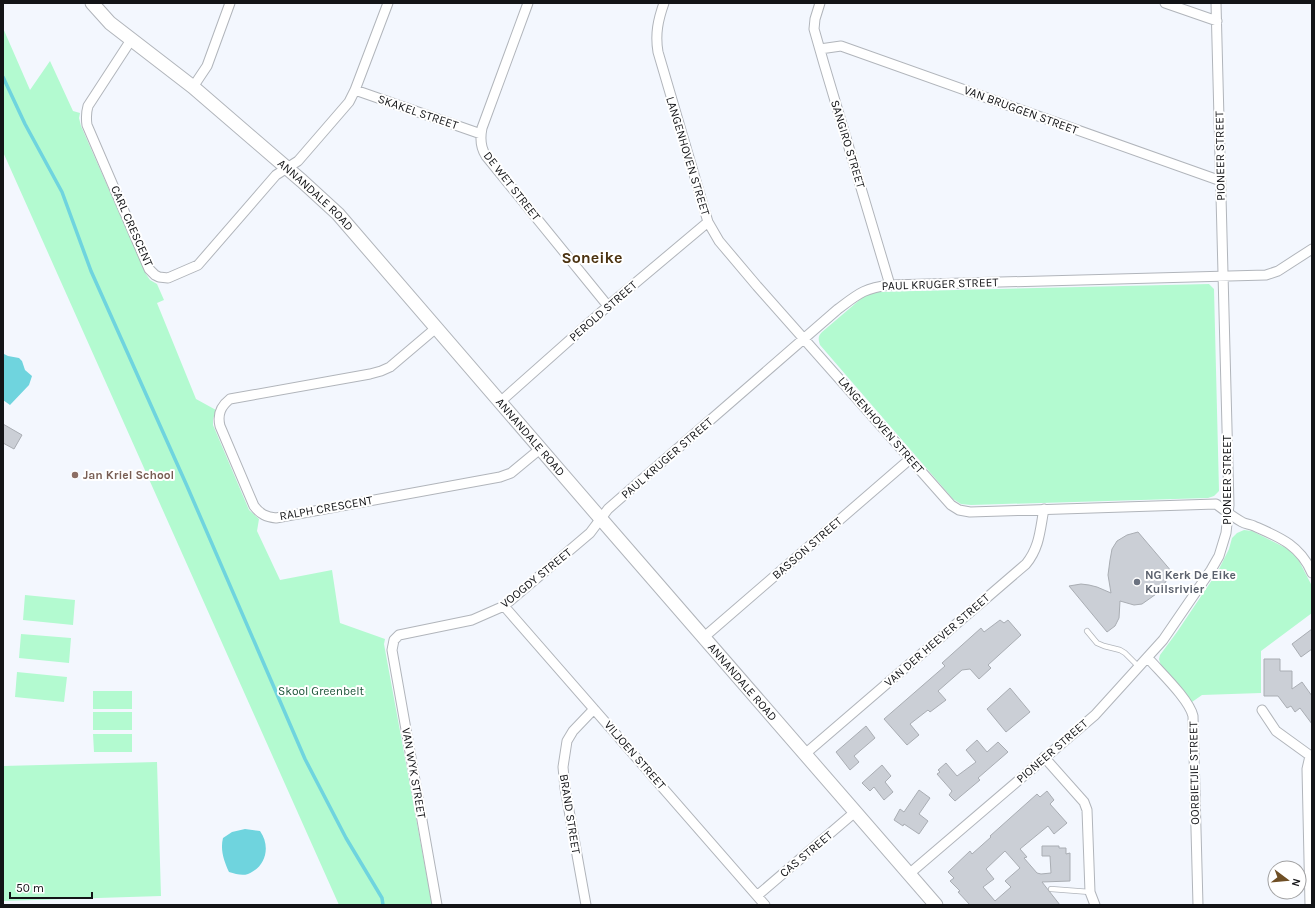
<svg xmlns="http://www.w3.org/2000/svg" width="1315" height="908" viewBox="0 0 1315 908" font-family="Karla,sans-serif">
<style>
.green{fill:#b3fad0}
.water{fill:#6fd4de}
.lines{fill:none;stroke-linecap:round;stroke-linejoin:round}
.stream{stroke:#6fd4de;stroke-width:3.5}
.building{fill:#cbcfd6;stroke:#a9adb3;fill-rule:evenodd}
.lane-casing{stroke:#b1b5bb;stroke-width:6}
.street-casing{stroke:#b1b5bb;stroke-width:11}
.secondary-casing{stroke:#b1b5bb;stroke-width:15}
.lane{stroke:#fff;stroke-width:4.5}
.street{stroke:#fff;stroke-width:9}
.secondary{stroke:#fff;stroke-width:13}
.education-dot{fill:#8d6e63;stroke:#fff;stroke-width:1.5}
.worship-dot{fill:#6b7280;stroke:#fff;stroke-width:1.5}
.labels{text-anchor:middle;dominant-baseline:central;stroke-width:4;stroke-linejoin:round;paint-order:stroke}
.street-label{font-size:12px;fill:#131417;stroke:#fff}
.education-label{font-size:12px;font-weight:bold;fill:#785e54;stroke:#fff;text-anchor:start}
.worship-label{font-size:12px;font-weight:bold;fill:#5b616d;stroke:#fff;text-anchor:start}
.park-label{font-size:12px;fill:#1a5236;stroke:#fff}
.district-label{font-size:16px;font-weight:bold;fill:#4b3210;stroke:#fff}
</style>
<rect width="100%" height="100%" fill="#f3f7fe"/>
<path class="green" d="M3 28 30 90 50 61 73 111 80 113 79 118 81 126 146 274 150 280 157 284 164 300 157 303 196 399 216 410 213 419V425L249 510 259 519 257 531 280 580 332 570 340 623 385 639 384 644 432 905H339L3 152Z
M1209 284 1214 289 1219 491 1214 496 1208 498 971 505 961 504 953 499 820 345C818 339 818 336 822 332L863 297 875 292Z
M1244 530 1252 531 1288 549 1298 559 1312 586V613L1261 651V693L1202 695 1192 702 1161 666 1159 659 1160 655 1177 632 1218 571 1229 549 1232 538 1237 533Z
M25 595 75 600 73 625 23 620Z
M21 634 71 638 69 663 19 658Z
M17 672 67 677 64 702 15 697Z
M93 691H132V709H93Z
M93 712H132V730H93Z
M93 734H132V752H94Z
M157 762 161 896 3 901V766Z"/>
<path class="water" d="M3 335 4 354 8 356 19 358 22 361 25 370 32 376 29 385 10 405 3 400Z
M245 829 260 831C271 846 266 867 248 874 242 876 236 874 229 872 224 861 220 850 223 838L232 832Z"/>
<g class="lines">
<path class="stream" d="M3 77 25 124 62 192 91 271 187 486 305 759 346 838 382 898 383 905"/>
</g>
<path class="building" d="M3 424 22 435 14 449 3 443Z
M1138 532 1172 572 1159 592 1142 604 1134 605 1120 601 1119 618 1115 626 1107 632 1069 586 1081 584 1089 585 1097 587 1111 593 1108 575 1110 560 1112 549 1117 541 1127 535Z
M1000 620 1004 623 1008 620 1021 635 988 665 991 668 979 679 970 669 962 670 938 691 946 700 930 712 928 710 910 724 919 735 907 745 884 719 945 666 942 663 981 628 984 632Z
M1312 629V649L1301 657 1292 644Z
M1264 659H1280V671H1292V689L1302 682 1312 696V724L1300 708 1295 712 1291 706 1287 708 1278 696H1264Z
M1010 688 1030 712 1006 732 987 709Z
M866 726 875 738 854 756 859 762 850 770 836 752Z
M977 740 987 752 998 742 1008 752 978 778 980 780 955 801 949 795 952 791 937 774 940 772 938 770 946 763 957 776 976 762 966 750Z
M882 765 891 776 885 782 893 792 884 800 874 787 870 791 862 783Z
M919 790 930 798 919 814 928 821 919 834 904 824 903 826 894 820 900 809 904 812Z
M1047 791 1054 800 1050 804 1067 823 1054 834 1048 826 1020 849 1027 857 1024 858 1037 873 1041 874 1051 873 1050 856H1042V846H1059V848H1066V854L1070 853V881L1042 882 1060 905H970L958 892 960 891 950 881 954 878 948 872 970 851 972 854 991 837 990 836 1037 794 1040 797ZM1005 851 1020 868 1005 881 1011 887 995 901 983 887 994 879 986 869Z"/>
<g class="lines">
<g class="lane-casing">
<path id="lane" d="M1087 631 1097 643 1104 646 1120 650 1125 653 1139 667
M1051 889 1090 892"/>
</g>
<g class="street-casing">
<path id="street" d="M528 3 482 128C480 138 480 147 486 156L608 306
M664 3C658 20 655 34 658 52L708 222 719 241 757 286 951 505 959 510 970 512 1216 504C1224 510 1233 517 1242 522 1245 524 1250 524 1254 526 1279 537 1300 545 1312 573
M820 3 815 19 814 29 824 64 890 285
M1165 3 1217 21
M131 40 88 106C86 113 86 118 87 125L149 269 155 275 159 277 168 278 198 265 276 175 298 161 349 102 355 90 388 3
M820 49 841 46 1221 181
M193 87 207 66 230 3
M355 90 481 134
M436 328 390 367 381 371 370 374 230 399C221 406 217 414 220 426L254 506C260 514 266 517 276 518L500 477 511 473 540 449
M500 402 608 306 708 222
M504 606 765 905
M703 638 910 459
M1148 658C1160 672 1189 699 1193 716L1198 905
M1262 710 1276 731 1312 757
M805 754 1026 564C1040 547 1040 529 1044 509
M1044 757 1084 802 1087 810 1090 892 1095 905
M909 874 1095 715 1163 640 1211 570 1219 556 1226 533 1229 505 1216 3
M758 895 855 812
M437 905 392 650 394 640 399 635 472 620 504 606 590 533 608 509 838 309C858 294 864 288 890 285L1266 275 1278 271 1312 249
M586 905 565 788 563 767 567 741 573 731 594 709
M1310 905 1307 769 1310 756"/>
</g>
<g class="secondary-casing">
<g id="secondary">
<path id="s1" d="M92 3 110 23 193 87 302 181 338 214 601 519 936 905"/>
</g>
</g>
<use href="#lane" class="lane"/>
<use href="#street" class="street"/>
<use href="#secondary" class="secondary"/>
</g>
<circle class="education-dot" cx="75" cy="475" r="4"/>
<circle class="worship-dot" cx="1137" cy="582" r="4"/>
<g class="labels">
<g class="street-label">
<text transform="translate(1021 110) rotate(20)">VAN BRUGGEN STREET</text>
<text transform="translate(418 112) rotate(19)">SKAKEL STREET</text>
<text transform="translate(848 144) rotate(73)">SANGIRO STREET</text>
<text transform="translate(688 156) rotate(73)">LANGENHOVEN STREET</text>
<text transform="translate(1220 156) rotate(-91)">PIONEER STREET</text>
<text transform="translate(512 186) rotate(52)">DE WET STREET</text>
<text stroke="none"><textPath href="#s1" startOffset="295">ANNANDALE ROAD</textPath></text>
<text transform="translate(132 226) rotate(66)">CARL CRESCENT</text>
<text transform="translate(940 284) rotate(-2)">PAUL KRUGER STREET</text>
<text transform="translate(603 311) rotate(-41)">PEROLD STREET</text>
<text transform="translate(881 425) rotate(49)">LANGENHOVEN STREET</text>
<text stroke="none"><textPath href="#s1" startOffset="619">ANNANDALE ROAD</textPath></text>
<text transform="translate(667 458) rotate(-41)">PAUL KRUGER STREET</text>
<text transform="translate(1227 480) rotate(-90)">PIONEER STREET</text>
<text transform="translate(326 508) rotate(-10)">RALPH CRESCENT</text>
<text transform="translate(807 548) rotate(-41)">BASSON STREET</text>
<text transform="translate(536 578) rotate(-39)">VOOGDY STREET</text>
<text transform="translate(937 640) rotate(-41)">VAN DER HEEVER STREET</text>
<text stroke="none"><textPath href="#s1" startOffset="943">ANNANDALE ROAD</textPath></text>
<text transform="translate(1052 751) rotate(-41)">PIONEER STREET</text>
<text transform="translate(635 755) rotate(49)">VILJOEN STREET</text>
<text transform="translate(414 773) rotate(80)">VAN WYK STREET</text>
<text transform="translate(1194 773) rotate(-91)">OORBIETJIE STREET</text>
<text transform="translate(570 814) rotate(81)">BRAND STREET</text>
<text transform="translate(806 854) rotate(-40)">CAS STREET</text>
</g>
<g class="education-label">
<text x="83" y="475">Jan Kriel School</text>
</g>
<g class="worship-label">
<text x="1145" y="575">NG Kerk De Eike<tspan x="1145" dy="14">Kuilsrivier</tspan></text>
</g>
<g class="park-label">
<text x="321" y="691">Skool Greenbelt</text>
</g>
<g class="district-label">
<text x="592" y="257">Soneike</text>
</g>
</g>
<rect width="1315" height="908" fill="none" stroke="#131417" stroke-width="8"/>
<g transform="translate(1287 880) rotate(106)"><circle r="19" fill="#ffffff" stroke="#a1a1a2"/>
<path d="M0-3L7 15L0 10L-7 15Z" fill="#6f4f25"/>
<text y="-6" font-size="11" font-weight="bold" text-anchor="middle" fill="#131417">N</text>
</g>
<path d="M10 892v6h82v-6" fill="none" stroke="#131417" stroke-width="2"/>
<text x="16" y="892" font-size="12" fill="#131417" stroke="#ffffff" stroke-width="3" paint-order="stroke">50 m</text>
</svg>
